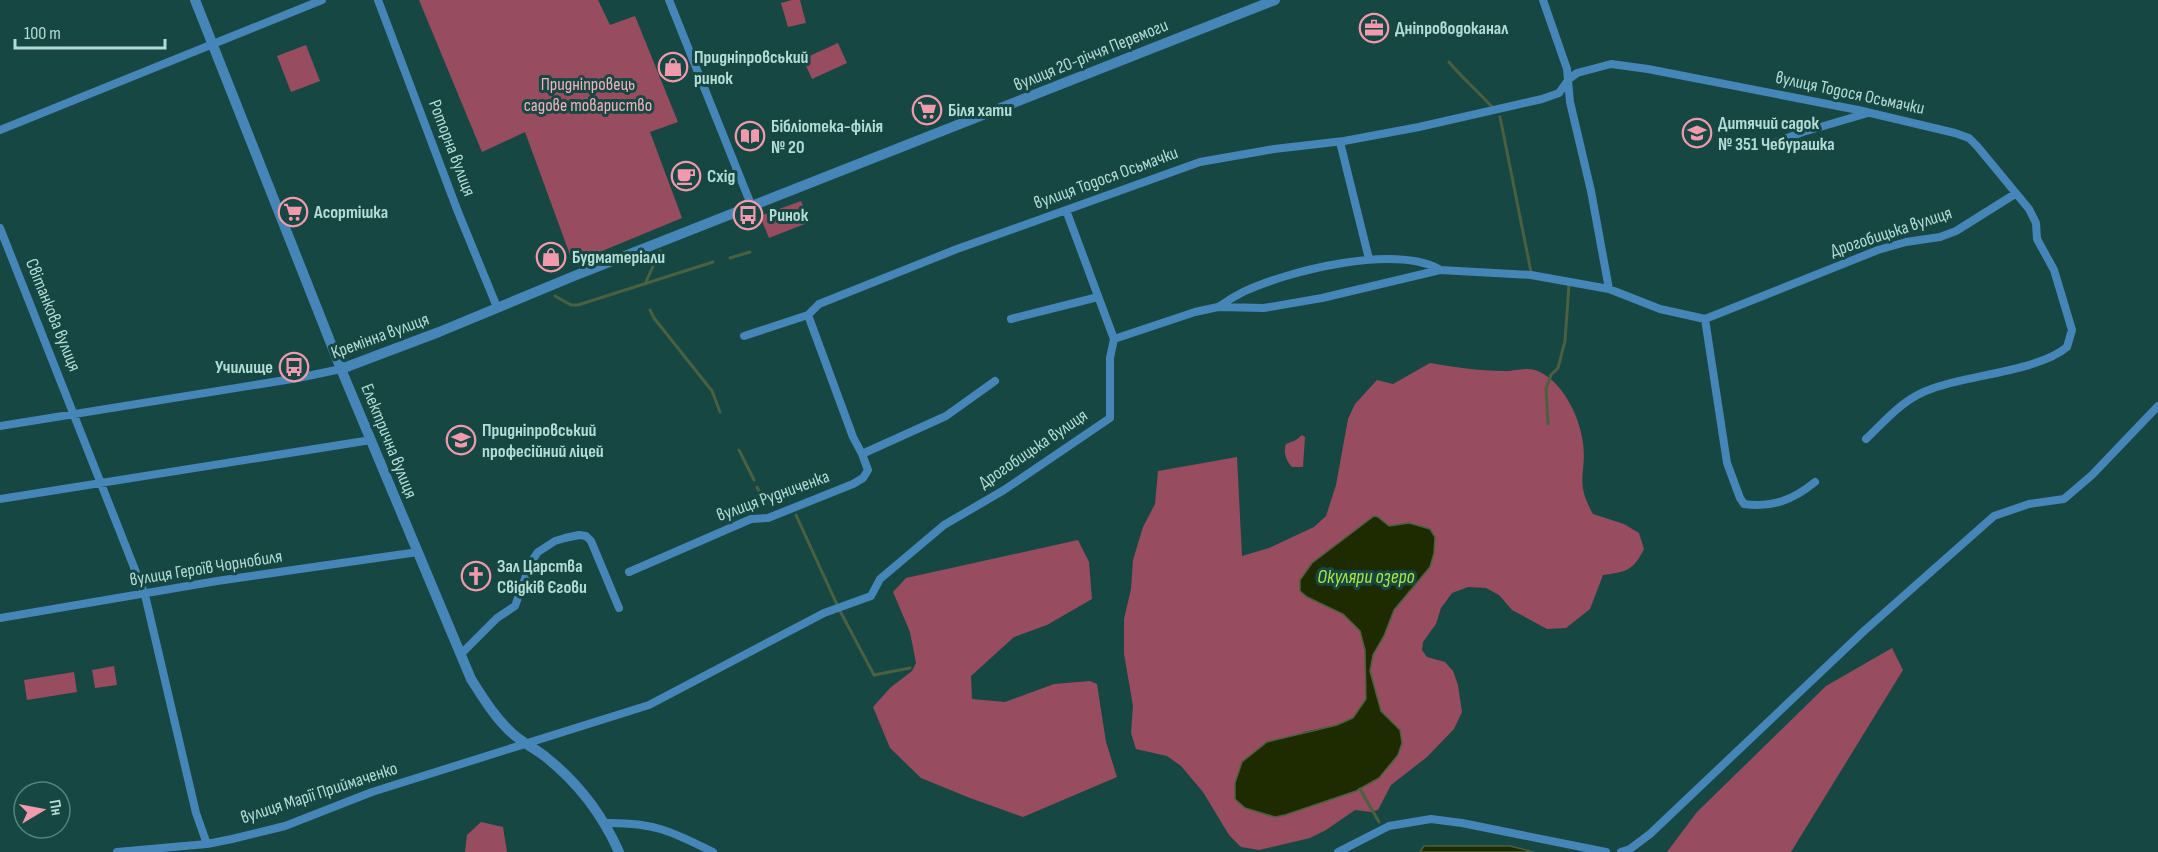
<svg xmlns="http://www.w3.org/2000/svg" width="2158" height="852" viewBox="0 0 2158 852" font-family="'Sofia Sans Condensed',sans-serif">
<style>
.green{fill:#974c5f;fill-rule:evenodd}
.water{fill:#1e2b01;stroke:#4b6041;stroke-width:1.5}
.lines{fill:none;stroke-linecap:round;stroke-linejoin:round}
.stream{stroke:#4b6041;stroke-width:3}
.minor{stroke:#4685b8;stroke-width:8}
.tertiary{stroke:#4685b8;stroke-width:10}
.labels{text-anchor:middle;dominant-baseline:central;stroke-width:6;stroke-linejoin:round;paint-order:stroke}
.poi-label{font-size:18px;font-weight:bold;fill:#b3dcd6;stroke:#174742;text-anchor:start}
.street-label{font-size:18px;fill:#b3dcd6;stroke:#174742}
.park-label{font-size:18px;fill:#f3b1be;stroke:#174742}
.water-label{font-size:20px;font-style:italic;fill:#b0e53a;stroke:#174742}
</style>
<rect width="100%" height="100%" fill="#174742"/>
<path class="green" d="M419 0H598L610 25 635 16 678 122 650 132 682 218 573 263 525 132 482 152Z
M792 0H800L806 23 788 27 781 3Z
M838 43 847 63 812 79 803 59Z
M306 45 320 81 291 92 277 56Z
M801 201 810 222 769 238 760 216Z
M1430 363C1454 367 1478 371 1503 371 1513 372 1524 367 1535 370 1562 379 1580 417 1583 443 1587 475 1574 480 1593 514L1624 524 1639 533 1644 549C1633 571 1626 572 1603 575L1590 609 1566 628 1547 629 1512 610 1499 595 1486 588 1468 587 1452 593 1441 608 1436 624 1423 642 1422 650 1427 657 1445 662 1453 671 1458 685 1462 712 1454 729 1427 757 1391 785 1378 810 1371 812 1355 810 1326 830 1310 838 1259 850 1241 847 1229 835 1203 792 1181 766 1167 756 1136 749 1131 733 1133 706 1124 654V619L1131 589 1133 560 1143 527 1155 504 1158 471 1237 457 1242 556 1269 548 1314 527 1326 516 1336 485 1348 419 1355 404 1377 380 1393 384ZM1378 517 1389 526 1409 523 1430 567 1394 610 1384 636 1373 655 1370 671 1381 711 1400 730 1398 755 1379 778 1351 793 1319 802 1285 815 1303 732 1337 725 1353 718 1366 699 1365 650 1360 631 1343 614 1307 597 1312 563Z
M1302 435 1305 437 1303 467H1292C1286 461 1283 452 1286 444L1296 440Z
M1078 540 1089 562 1092 599 1047 625 1014 637 971 676 972 699 1005 702 1054 684 1090 681 1097 684 1106 742 1117 777 1023 817 970 798 921 778 890 748 873 707 890 688 912 671 916 663 910 632 893 592 906 578Z
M1892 648 1903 670 1791 852H1667L1697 812 1826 686Z
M114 666 117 685 95 688 92 670Z
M74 672 77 692 27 700 24 680Z
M481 822 503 827 507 852H465L467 835Z"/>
<path class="water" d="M1374 516 1378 517 1389 526 1409 523 1430 529 1435 537 1434 553 1430 567 1394 610 1384 636 1373 655 1370 671 1381 711 1400 730 1402 743 1398 755 1379 778 1356 791 1285 815 1275 817 1245 808 1235 799V783L1242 762 1267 742 1337 725 1353 718 1366 699 1365 650 1360 631 1343 614 1307 597 1300 591V580L1312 563Z
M1424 846H1510L1534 852H1420Z"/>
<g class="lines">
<path class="stream" d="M1449 62C1462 78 1478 91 1492 107
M1500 117 1531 272
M730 258 750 252
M645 284 660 251
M555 296 571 305H578L713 262
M650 310 654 318 712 391 720 412
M1548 424 1546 389 1551 375 1558 368 1565 341 1569 284
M739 450 754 480
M757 487 764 501
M796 515 840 611 874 675 910 668
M1360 789 1379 822"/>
<path class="minor" d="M378 0 458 212 497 307
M669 0 752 207
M1543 0 1567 69 1570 102 1591 191 1609 289
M0 130 322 0
M1340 142 1369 259
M1773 143 1803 132 1868 113
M1066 210 1114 339
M0 228 145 595 196 813 207 844
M1220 306C1227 301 1235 296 1243 292 1290 270 1393 245 1439 269
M1011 319 1098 297
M1705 319 1727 463 1740 498 1744 504C1772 508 1793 500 1815 482
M744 336 808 315
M0 426 298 378 341 369
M862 454 853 437 808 315 819 304 957 249 1200 162 1274 149 1344 141 1419 127 1542 99 1559 93 1569 79 1577 73 1611 64 1648 69 1858 110 1955 133 1969 138 1977 146 2029 209 2036 223 2037 239 2054 270 2072 330 2067 347C2039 371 1967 375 1931 389 1904 398 1886 420 1866 439
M0 499 371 440
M629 572 751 519 768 518 853 484 863 478 868 470 862 454 946 416 995 381
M0 618 217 581 418 552
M461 654 497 618 515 606 531 562 538 552 555 541 565 538 579 535 586 536 591 541 619 608
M605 823C653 822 671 831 713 852
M117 852 207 844 232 839 285 826 372 792 649 705 824 613 871 596 880 579 944 525 1004 490 1110 418V358L1114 339 1195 312 1218 307 1264 308 1322 298 1440 270 1531 275 1609 289 1660 309 1705 319 1878 250 1906 242 1940 237 1956 231 2015 194
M1338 852 1389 826 1431 819 1462 823 1606 852
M1621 852 1630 849 1650 834 1864 631 1994 516 2029 504 2064 499 2092 475 2158 406"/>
<path class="tertiary" d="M195 0 341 369 471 679C483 698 496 719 513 734 523 743 536 749 547 758 578 783 603 816 619 852
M341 369 439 332 574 276 1275 0"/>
</g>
<defs>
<g id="office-ring" transform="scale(1.5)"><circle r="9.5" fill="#174742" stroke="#f29aad" stroke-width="1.5"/><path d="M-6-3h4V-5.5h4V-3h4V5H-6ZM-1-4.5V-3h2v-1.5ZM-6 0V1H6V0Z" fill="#f29aad"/></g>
<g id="shop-ring" transform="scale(1.5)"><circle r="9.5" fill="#174742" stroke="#f29aad" stroke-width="1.5"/><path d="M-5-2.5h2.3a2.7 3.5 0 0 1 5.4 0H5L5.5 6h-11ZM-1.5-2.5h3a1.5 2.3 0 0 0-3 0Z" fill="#f29aad"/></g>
<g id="supermarket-ring" transform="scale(1.5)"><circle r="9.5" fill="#174742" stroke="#f29aad" stroke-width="1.5"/><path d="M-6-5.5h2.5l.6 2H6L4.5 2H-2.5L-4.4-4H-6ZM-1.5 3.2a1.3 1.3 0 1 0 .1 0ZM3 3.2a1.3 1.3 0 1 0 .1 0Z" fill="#f29aad"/></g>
<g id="school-ring" transform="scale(1.5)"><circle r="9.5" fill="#174742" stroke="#f29aad" stroke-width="1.5"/><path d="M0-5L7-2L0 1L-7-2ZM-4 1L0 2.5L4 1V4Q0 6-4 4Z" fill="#f29aad"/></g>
<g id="library-ring" transform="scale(1.5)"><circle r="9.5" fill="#174742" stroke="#f29aad" stroke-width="1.5"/><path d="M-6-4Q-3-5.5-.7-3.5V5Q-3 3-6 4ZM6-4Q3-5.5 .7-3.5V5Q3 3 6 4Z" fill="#f29aad"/></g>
<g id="cafe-ring" transform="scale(1.5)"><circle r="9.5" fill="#174742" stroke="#f29aad" stroke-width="1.5"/><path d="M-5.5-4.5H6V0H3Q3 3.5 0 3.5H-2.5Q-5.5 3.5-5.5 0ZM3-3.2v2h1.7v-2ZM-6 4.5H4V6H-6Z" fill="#f29aad"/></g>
<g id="bus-ring" transform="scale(1.5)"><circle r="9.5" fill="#174742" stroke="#f29aad" stroke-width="1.5"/><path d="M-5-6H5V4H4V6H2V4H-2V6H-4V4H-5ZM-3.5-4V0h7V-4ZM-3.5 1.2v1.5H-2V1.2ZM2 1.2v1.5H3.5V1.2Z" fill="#f29aad"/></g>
<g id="church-ring" transform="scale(1.5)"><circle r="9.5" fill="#174742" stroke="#f29aad" stroke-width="1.5"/><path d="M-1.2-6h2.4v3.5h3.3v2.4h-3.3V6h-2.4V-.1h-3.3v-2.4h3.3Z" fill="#f29aad"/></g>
</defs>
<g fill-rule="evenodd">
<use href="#office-ring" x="1374" y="28"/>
<use href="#shop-ring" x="673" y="67"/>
<use href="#supermarket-ring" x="927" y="110"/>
<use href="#school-ring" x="1697" y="133"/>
<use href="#library-ring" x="750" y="136"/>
<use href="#cafe-ring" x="686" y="176"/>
<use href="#supermarket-ring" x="293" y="212"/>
<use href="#bus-ring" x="748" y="215"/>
<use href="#shop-ring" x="551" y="257"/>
<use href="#bus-ring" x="294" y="367"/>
<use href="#school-ring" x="461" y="440"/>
<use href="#church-ring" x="476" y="576"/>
</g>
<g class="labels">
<g class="poi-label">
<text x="1395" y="28">Дніпроводоканал</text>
<text x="694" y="57">Придніпровський<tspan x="694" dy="21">ринок</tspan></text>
<text x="948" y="110">Біля хати</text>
<text x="1718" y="123">Дитячий садок<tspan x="1718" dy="21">№ 351 Чебурашка</tspan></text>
<text x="771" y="126">Бібліотека-філія<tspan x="771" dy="21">№ 20</tspan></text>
<text x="707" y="176">Схід</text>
<text x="314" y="212">Асортішка</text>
<text x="769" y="215">Ринок</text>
<text x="572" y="257">Будматеріали</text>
<text x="273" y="367" text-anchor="end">Училище</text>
<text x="482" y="430">Придніпровський<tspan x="482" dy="21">професійний ліцей</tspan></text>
<text x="497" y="566">Зал Царства<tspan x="497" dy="21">Свідків Єгови</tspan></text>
</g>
<g class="street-label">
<text transform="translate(1091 55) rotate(-22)">вулиця 20-річчя Перемоги</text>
<text transform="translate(1850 93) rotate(12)">вулиця Тодося Осьмачки</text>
<text transform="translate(452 148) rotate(69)">Роторна вулиця</text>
<text transform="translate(1106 178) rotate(-20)">вулиця Тодося Осьмачки</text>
<text transform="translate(1891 232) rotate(-18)">Дрогобицька вулиця</text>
<text transform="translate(53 315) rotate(68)">Світанкова вулиця</text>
<text transform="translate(380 336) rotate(-20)">Кремінна вулиця</text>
<text transform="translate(389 441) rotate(68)">Електрична вулиця</text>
<text transform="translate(1033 449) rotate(-34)">Дрогобицька вулиця</text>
<text transform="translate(773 496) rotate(-20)">вулиця Рудниченка</text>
<text transform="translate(206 568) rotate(-9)">вулиця Героїв Чорнобиля</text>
<text transform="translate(319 793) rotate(-18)">вулиця Марії Приймаченко</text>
</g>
<g class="park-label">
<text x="588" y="84">Придніпровець<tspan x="588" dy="21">садове товариство</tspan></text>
</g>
<g class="water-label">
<text x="1366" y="577">Окуляри озеро</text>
</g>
</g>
<g transform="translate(42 810) rotate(80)"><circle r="28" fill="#174742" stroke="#55837d" stroke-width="1.5"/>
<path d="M0-4.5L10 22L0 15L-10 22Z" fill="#f29aad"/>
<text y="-9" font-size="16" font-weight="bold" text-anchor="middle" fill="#b3dcd6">Пн</text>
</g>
<path d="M15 39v9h150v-9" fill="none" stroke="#b3dcd6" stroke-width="3"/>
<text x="24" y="39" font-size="18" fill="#b3dcd6" stroke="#174742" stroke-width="4.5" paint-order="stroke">100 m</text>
</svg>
